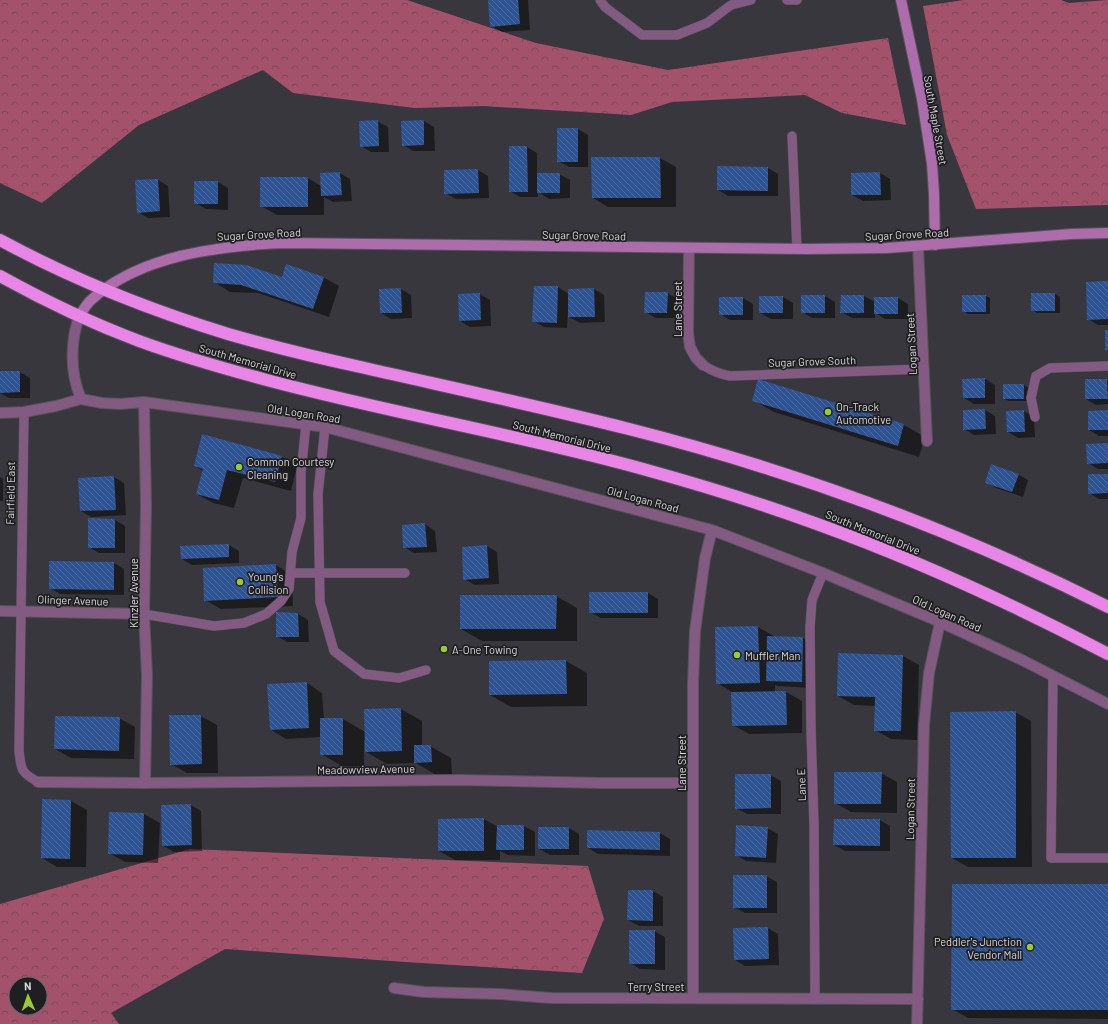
<svg xmlns="http://www.w3.org/2000/svg" width="1108" height="1024" viewBox="0 0 1108 1024" font-family="Barlow,sans-serif">
<style>
.forest{fill:url(#forest-crowns);fill-rule:evenodd}
.shadow{fill:#0007}
.building{fill:url(#building-back-hatch)}
.lines{fill:none;stroke-linecap:round;stroke-linejoin:round}
.lane-casing{stroke:#545459;stroke-width:10}
.street-casing{stroke:#545459;stroke-width:12}
.secondary-casing{stroke:#545459;stroke-width:12}
.highway-casing{stroke:#545459;stroke-width:14}
.lane{stroke:#835b82;stroke-width:9}
.street{stroke:#835b82;stroke-width:10}
.secondary{stroke:#ad6cab;stroke-width:10}
.highway{stroke:#e985e7;stroke-width:12}
.poi-dot{fill:#9acb34;stroke:#1f1f21;stroke-width:1.5}
.labels{text-anchor:middle;dominant-baseline:central;stroke-width:3.5;stroke-linejoin:round;paint-order:stroke}
.street-label{font-size:11px;fill:#d6d6da;stroke:#1f1f21}
.poi-label{font-size:11px;fill:#d6d6da;stroke:#1f1f21;text-anchor:start}
</style>
<defs>
<pattern id="forest-crowns" width="20" height="18" patternUnits="userSpaceOnUse"><rect width="20" height="18" fill="#a4526c"/><path d="M2 6a3 3 0 1 1 6 0M12 15a3 3 0 1 1 6 0" fill="none" stroke="#774a59"/></pattern>
<pattern id="building-back-hatch" width="6" height="6" patternUnits="userSpaceOnUse"><rect width="6" height="6" fill="#2e5392"/><path d="M-1 5l2 2M0 0l6 6M5-1l2 2" fill="none" stroke="#4c6ba1"/></pattern>
</defs>
<rect width="100%" height="100%" fill="#38373d"/>
<path class="forest" d="M0 0H407L536 43 668 70 888 38 906 125 842 113 805 95 672 102 631 115 483 106 415 108 293 93 263 70 139 125 42 203 0 183Z
M964 0H1061L1069 3 1108 0V205L976 209 947 135 923 6Z
M190 849 588 866 604 919 582 973 405 962 225 949 111 1013 119 1024H0V904ZM16 984H40V1008H16Z"/>
<path class="shadow" d="M489 0H528L530 30 502 32 491 26Z
M377 121 388 127 389 152H371L361 146Z
M424 121 434 127 435 151H413L403 145Z
M578 129 588 135V167H569L558 161Z
M527 147 537 153V174H559L570 180V198L549 199 538 192V197H520L510 191Z
M592 158H660L676 167V207H608L593 198Z
M768 168 778 174V196H728L718 190Z
M478 170 488 176 489 198 456 199 445 193Z
M340 173 350 179 352 201 333 202 324 197V215H277L261 206 308 178 321 186Z
M880 173 890 179 891 200 863 201 852 195Z
M158 180 168 186 170 217 148 218 138 212Z
M218 182 228 188V210L206 209 195 203Z
M323 277 339 286 329 317 258 293 230 292 214 282 283 278Z
M1108 282V325H1098L1088 319Z
M535 287H558L569 294 594 289 604 295 605 322 580 323 569 317V311H568L567 328 544 327 533 321Z
M401 289 411 295 412 318 391 319 381 313Z
M667 293 678 299V318H656L645 312Z
M480 294 490 300 491 326 470 327 460 321 459 295Z
M1032 294H1055L1060 297V313H1037L1032 310Z
M825 296 835 302V318H812L802 312Z
M842 296H864L875 302 898 298 908 304V319H885L875 313V318H852L841 312Z
M986 296 990 298V314H968L963 311Z
M760 297H783L793 303V319H771L760 313Z
M743 298 753 304V320H730L720 314Z
M0 372H20L30 378V398H9L0 393Z
M985 379 995 385V404H974L964 398Z
M1086 380H1108V404L1096 405 1086 399Z
M759 381 904 425 925 437 919 457 774 412 753 400Z
M1024 385 1029 388V401H1009L1004 399Z
M985 410 995 416 996 434 974 435 964 429V411Z
M1024 411 1034 417 1035 437 1018 438 1008 432Z
M1108 411V436H1099L1089 430Z
M1108 444V469H1098L1088 463Z
M282 457 297 466 291 491 243 478 234 508 213 503 197 494 203 471 195 466Z
M1018 474 1028 480 1023 497 996 488 986 482Z
M1108 475V499H1099L1089 493Z
M0 477 3 479V501H0Z
M114 477 124 483 126 515 91 517 81 511Z
M115 520 125 526V553H99L89 547Z
M425 524 435 531 437 552 414 553 404 547Z
M229 545 239 551V563L192 565 182 559Z
M487 546 497 552 499 584 475 585 464 579Z
M114 563 124 569V595L60 594 50 588Z
M276 565 292 575 293 606 221 609 205 600Z
M590 593H648L658 599V618H601L590 612Z
M556 596 577 608V641H482L461 629Z
M277 613 298 614 308 620 309 642H287L277 636Z
M758 627 774 636V637L803 638 814 644 813 688 777 686 775 685V692H786L802 701V733L749 734 733 725 732 692 717 683 716 628Z
M903 656 919 665 917 740 891 739 875 730 876 706 854 705 838 696Z
M566 661 587 673V706L511 707 490 695V662Z
M307 683 322 693 324 719H343L365 732 401 709 422 721V746H430L451 758 452 774 436 775 416 763 387 764 366 752V740H364V766H342L321 754V737L286 739 271 730Z
M1015 712 1031 721 1032 867H968L952 858Z
M170 716H201L217 725 218 773H187L171 764Z
M119 718 135 727 134 759 71 758 55 749Z
M881 773 897 782V813L851 812 835 803Z
M770 775 781 781V814H747L736 808Z
M71 801 87 810 86 867H57L42 858Z
M191 805 201 811 202 851 174 852 163 846Z
M110 813 144 814 160 823 158 863 125 862 109 853Z
M484 819 498 827V826H524L535 832V856L508 855 500 851V860H455L439 851Z
M880 820 890 826V851H845L834 845Z
M569 828 579 834V855H550L539 849Z
M767 828 778 834 776 863 746 861 736 855Z
M588 831 660 833 670 839V856L598 854 588 848Z
M766 876 777 882V913H745L734 907Z
M1108 885V1019L968 1018 952 1009Z
M629 891H653L663 897V926H639L628 920Z
M768 928 778 934 779 965 745 966 735 960Z
M654 931 665 937V970L640 969 630 963Z"/>
<path class="building" d="M488 0H518L520 24 490 27Z
M378 120 379 146 360 147 359 121Z
M424 120V145L402 146 401 121Z
M557 128H578V162H557Z
M509 146H527L528 192H509Z
M591 157H660L661 198H592Z
M717 166 768 167V191L717 190Z
M478 169 479 193 444 194V170Z
M340 172 342 195 321 196 320 173Z
M880 172 881 195H851V173Z
M537 173H560V193H537Z
M260 177H308V207H260Z
M158 179 160 211 137 213 135 180Z
M194 181H218V204H194Z
M214 263 246 265 282 277 286 264 324 277 313 309 241 285 213 283Z
M1108 281V319L1087 320 1086 282Z
M534 286H558L557 323 532 322Z
M401 288 402 313H380L379 289Z
M594 288 595 317H568V289Z
M645 292H668L667 313H644Z
M480 293 481 320 459 321 458 294Z
M1031 293H1055V311H1031Z
M801 295H825V313H801Z
M841 295H864V313H840Z
M962 295H986V312H962Z
M759 296H783V313H759Z
M719 297H743V315H719Z
M874 297H898V314H874Z
M1105 330H1108V350H1105Z
M0 371H20V392L0 393Z
M985 378V398H963L962 379Z
M758 379 904 424 898 446 752 401Z
M1085 379H1107L1108 399H1085Z
M1003 384H1024V399H1003Z
M985 409 986 429 963 430V410Z
M1024 410 1025 432H1007L1006 411Z
M1108 410V430H1088V411Z
M202 434 282 456 275 482 227 470 219 500 196 494 203 469 194 466Z
M1108 443V463L1087 464 1086 444Z
M991 464 1019 474 1012 492 985 483Z
M1088 474H1108V493L1088 494Z
M114 476 116 510 80 511 78 478Z
M88 518 115 519V548H88Z
M425 523 427 547 403 548 402 525Z
M229 544V557L181 559 180 546Z
M487 545 489 578 463 580 462 547Z
M49 561 114 562V590L49 589Z
M276 564 278 597 204 601 203 568Z
M589 592H648V613H589Z
M460 595H557L556 629H460Z
M276 612 298 613 299 637H276Z
M758 626 760 683 716 684 715 627Z
M767 636 803 637 802 682 766 681Z
M838 653 903 655 901 731H874L875 697 837 696Z
M566 660 567 694 489 695V661Z
M307 682 309 728 270 730 267 684Z
M786 691 787 725 732 726 731 692Z
M401 708 402 751 365 752 364 709Z
M1016 711V858H951L950 712Z
M169 715H201L202 764 170 765Z
M55 716 120 717 119 751 54 749Z
M320 718H343V755H320Z
M414 745H431L432 762 414 763Z
M834 772H882L881 804H834Z
M735 774H771V808L735 809Z
M42 799 71 800 70 859 41 858Z
M191 804 192 845 162 846 161 805Z
M109 812 144 813 143 855 108 854Z
M484 818V851H438V819Z
M834 819H880V846L833 845Z
M497 825H524V850H496Z
M736 825 768 827 766 858 735 856Z
M538 827H569V849H538Z
M587 830 660 832V850L587 848Z
M733 875H767V908H733Z
M952 884H1108V1010H951Z
M628 890H653V921L627 920Z
M768 927 769 959 734 960 733 928Z
M629 930H655V964H629Z"/>
<g class="lines">
<g class="lane-casing">
<path id="lane" d="M600 0 605 7 642 35H677L707 23 731 5 751 0
M787 0H797
M792 136 797 249
M703 365C712 371 719 374 730 376L924 369
M24 412 19 750C21 769 20 772 38 782
M1035 417 1031 398 1036 376 1050 368 1108 366
M325 427 318 494 320 602 334 651 364 674 399 678 426 670
M291 573H405
M144 614 214 626 244 623 266 614 281 601 289 589 292 552 301 518V473L306 424
M1053 676 1051 858H1108
M815 999 814 825 811 730 810 627 812 600 823 573"/>
</g>
<g class="street-casing">
<path id="street" d="M918 246 927 441
M689 249 688 333 690 347 696 358 703 365
M79 316C77 323 75 330 74 337 71 357 73 380 81 399
M144 402 146 506 144 614 147 675 145 783
M0 413 24 412 56 406 81 399 102 403 120 404 144 402 325 427 712 530 823 573 940 622 1022 660 1108 704
M0 611 144 614
M38 782 145 783 459 780 601 783H693
M394 988 424 992 499 994 551 998 918 999
M693 998V684L695 631 705 558 712 530
M917 1024 924 725 929 673 940 622"/>
</g>
<g class="secondary-casing">
<path id="secondary" d="M901 0 922 99 932 164 934 194 935 245
M79 316C83 311 86 305 90 301 139 255 219 246 283 243L808 249 887 248 1071 234 1108 233"/>
</g>
<g class="highway-casing">
<path id="highway" d="M0 240C72 279 150 310 228 334 273 347 319 358 365 368 453 388 542 407 629 429 795 471 955 530 1108 607
M0 276C45 301 91 323 139 341 180 356 222 368 263 379 389 413 517 434 643 469 701 485 760 503 817 524 917 560 1014 605 1108 654"/>
</g>
<use href="#lane" class="lane"/>
<use href="#street" class="street"/>
<use href="#secondary" class="secondary"/>
<use href="#highway" class="highway"/>
</g>
<g class="poi-dot">
<circle cx="828" cy="412" r="4"/>
<circle cx="239" cy="467" r="4"/>
<circle cx="240" cy="582" r="4"/>
<circle cx="444" cy="649" r="4"/>
<circle cx="737" cy="655" r="4"/>
<circle cx="1030" cy="947" r="4"/>
</g>
<g class="labels">
<g class="street-label">
<text transform="translate(936 120) rotate(80)">South Maple Street</text>
<text transform="translate(259 234) rotate(-3)">Sugar Grove Road</text>
<text transform="translate(907 234) rotate(-3)">Sugar Grove Road</text>
<text transform="translate(584 235) rotate(1)">Sugar Grove Road</text>
<text transform="translate(677 309) rotate(-90)">Lane Street</text>
<text transform="translate(911 344) rotate(-93)">Logan Street</text>
<text transform="translate(248 361) rotate(16)">South Memorial Drive</text>
<text transform="translate(812 361) rotate(-2)">Sugar Grove South</text>
<text transform="translate(304 413) rotate(9)">Old Logan Road</text>
<text transform="translate(562 436) rotate(14)">South Memorial Drive</text>
<text transform="translate(10 493) rotate(-89)">Fairfield East</text>
<text transform="translate(643 499) rotate(15)">Old Logan Road</text>
<text transform="translate(873 532) rotate(22)">South Memorial Drive</text>
<text transform="translate(133 593) rotate(-90)">Kinzler Avenue</text>
<text transform="translate(73 600) rotate(2)">Olinger Avenue</text>
<text transform="translate(947 613) rotate(24)">Old Logan Road</text>
<text transform="translate(681 763) rotate(-90)">Lane Street</text>
<text transform="translate(366 769) rotate(-1)">Meadowview Avenue</text>
<text transform="translate(801 785) rotate(-92)">Lane E</text>
<text transform="translate(910 809) rotate(-89)">Logan Street</text>
<text x="656" y="986">Terry Street</text>
</g>
<g class="poi-label">
<text x="836" y="406">On-Track<tspan x="836" dy="13">Automotive</tspan></text>
<text x="247" y="461">Common Courtesy<tspan x="247" dy="13">Cleaning</tspan></text>
<text x="248" y="576">Young's<tspan x="248" dy="13">Collision</tspan></text>
<text x="452" y="649">A-One Towing</text>
<text x="745" y="655">Muffler Man</text>
<text x="1022" y="941" text-anchor="end">Peddler's Junction<tspan x="1022" dy="13">Vendor Mall</tspan></text>
</g>
</g>
<g transform="translate(28 996) rotate(358)"><circle r="19" fill="#1f1f21" stroke="#68686b"/>
<path d="M0-3L7 15L0 10L-7 15Z" fill="#9acb34"/>
<text y="-6" font-size="11" font-weight="bold" text-anchor="middle" fill="#d6d6da">N</text>
</g>
</svg>
